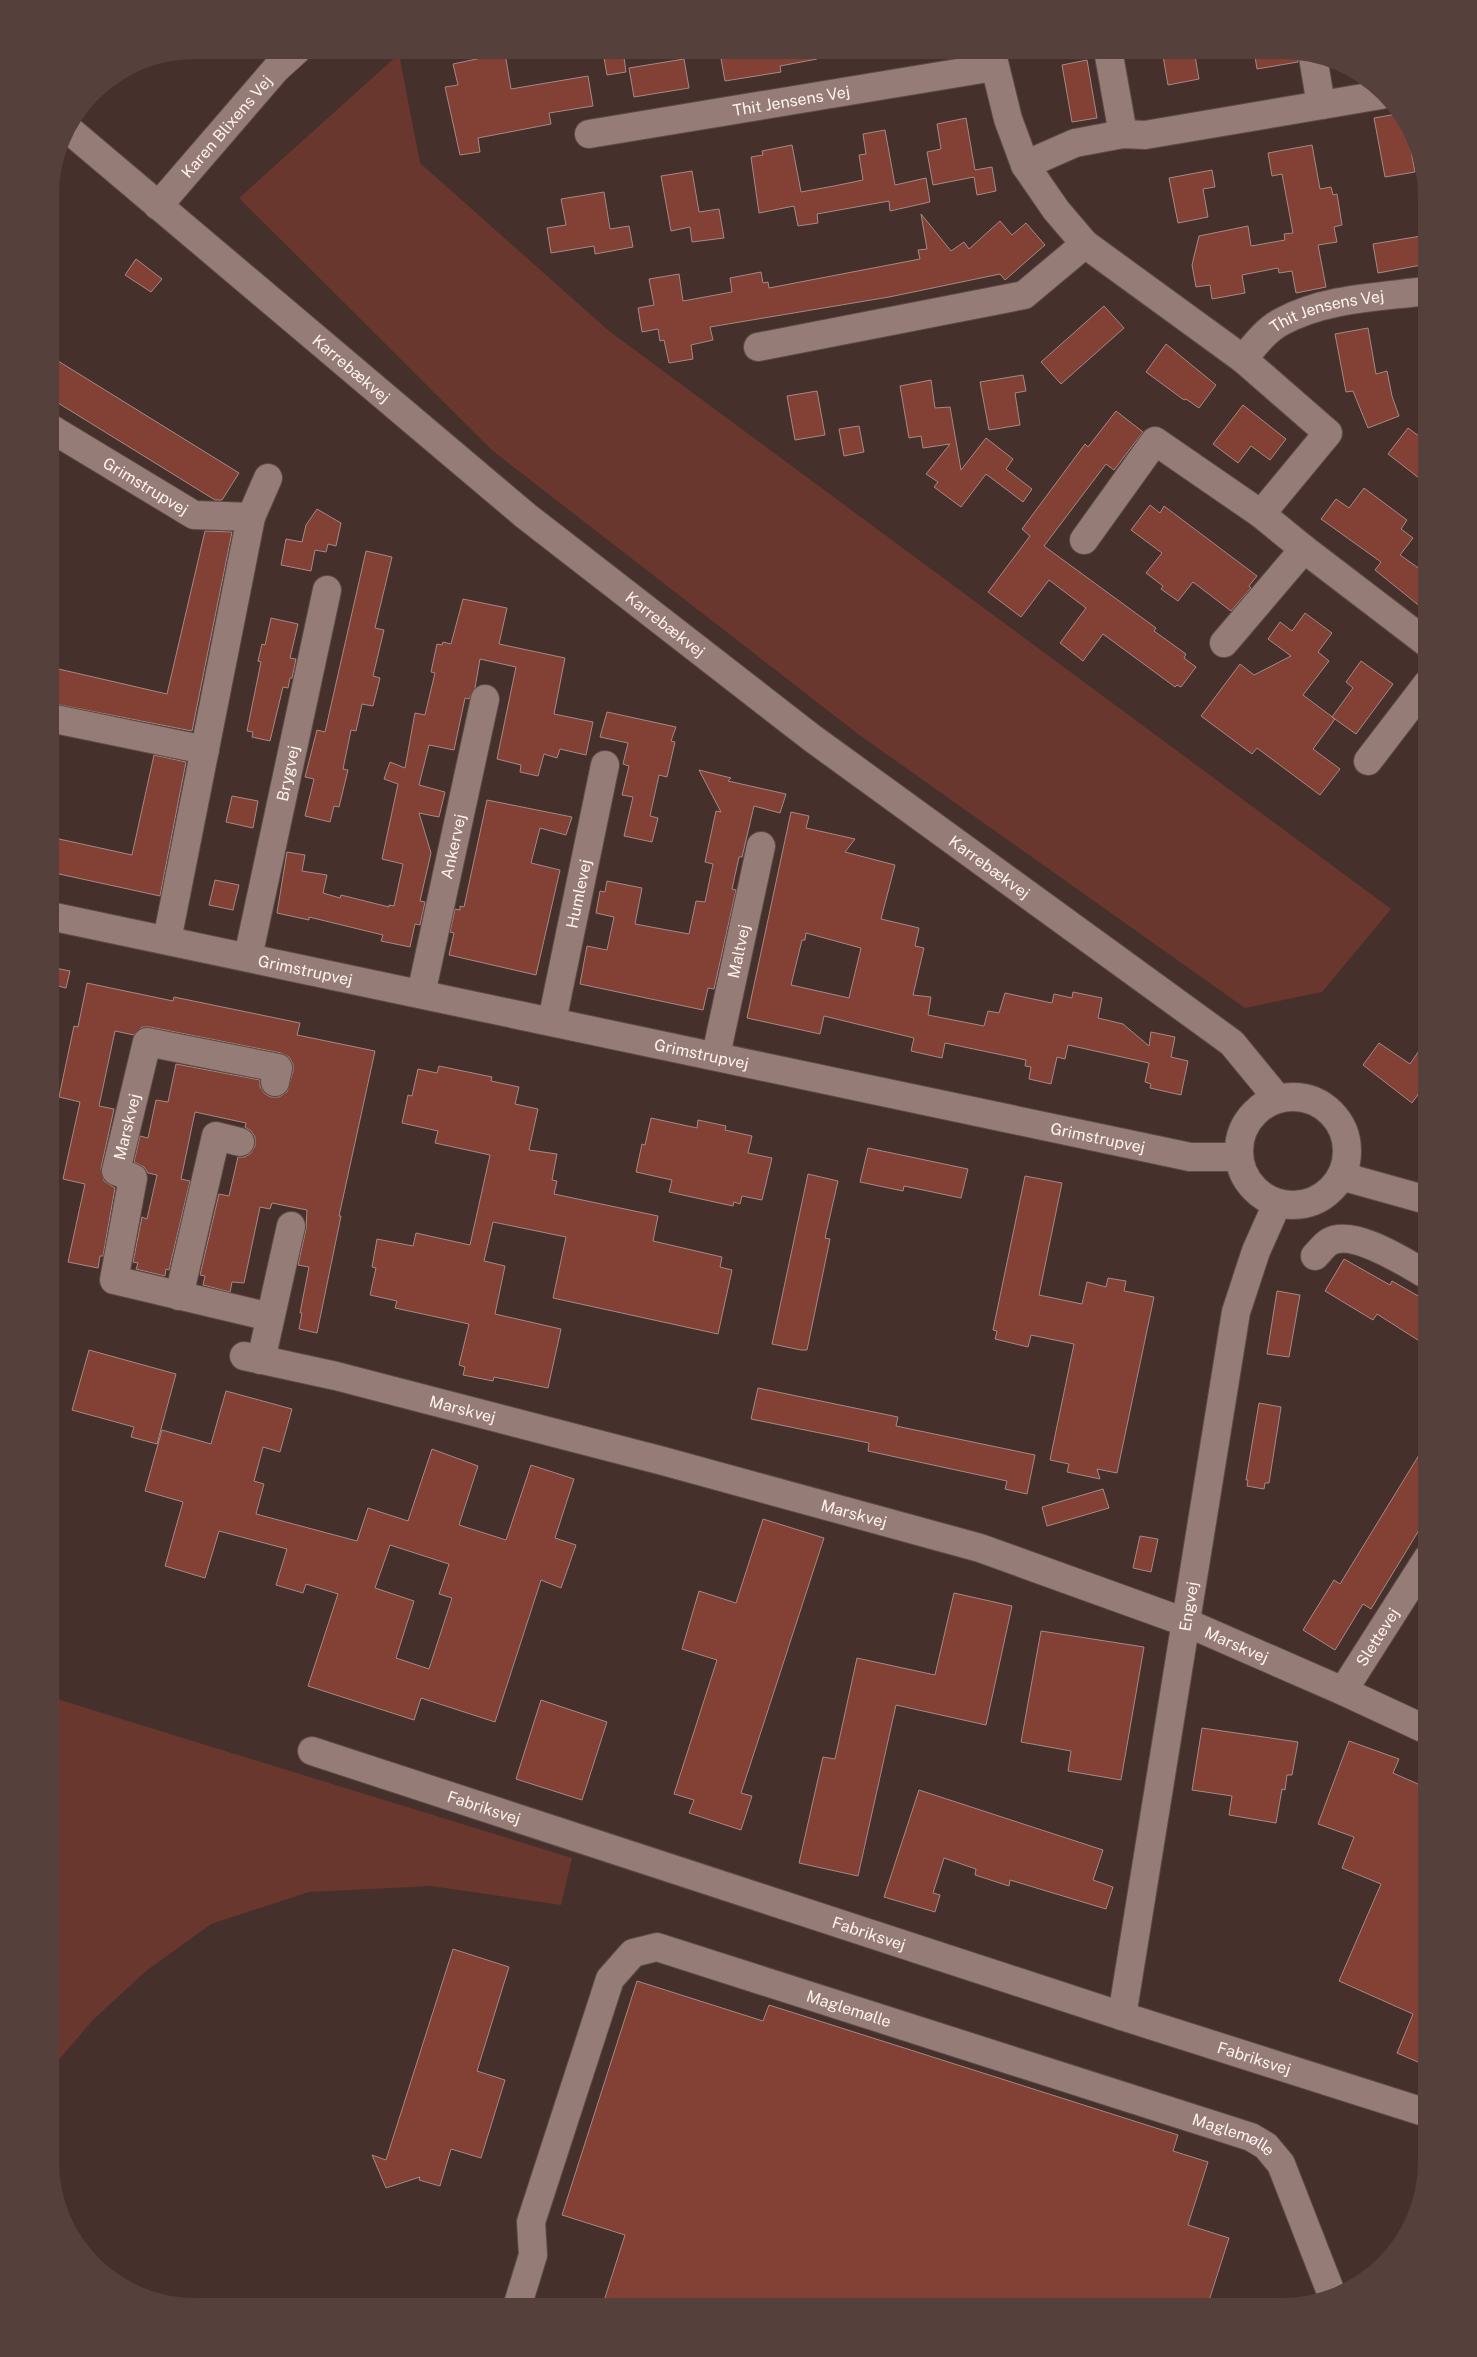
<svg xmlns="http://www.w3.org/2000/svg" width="1477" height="2357" viewBox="0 0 1477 2357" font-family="'Public Sans',sans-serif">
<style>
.green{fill:#69372e}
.building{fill:#834136;stroke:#a48984;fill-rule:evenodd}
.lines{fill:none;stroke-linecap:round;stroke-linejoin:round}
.minor-casing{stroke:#5e4c49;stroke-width:30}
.minor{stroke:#967c77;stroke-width:28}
.labels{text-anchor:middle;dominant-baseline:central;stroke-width:5;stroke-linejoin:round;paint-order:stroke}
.street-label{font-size:16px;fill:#fef2ef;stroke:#46302c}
</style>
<rect width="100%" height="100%" fill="#46302c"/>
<path class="green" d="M399 54 420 163 609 331 1391 909 1322 992 1245 1008 858 734 493 451 239 198Z
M50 1674 60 1700 572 1858 561 1905 431 1886 309 1892 211 1924 146 1971 93 2020 50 2070Z"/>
<path class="building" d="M623 50 626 72 607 75 603 52Z
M734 50H816L817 59 780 66 781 72 725 81 720 53Z
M1162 50H1194L1199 79 1168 85Z
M1254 50H1292L1298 52V62L1257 69Z
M505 53 511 89 588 76 593 106 549 113 551 124 478 138 480 152 460 155 445 87 458 85 453 64Z
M684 59 689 88 634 97 629 68Z
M1087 60 1097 118 1072 122 1062 65Z
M1397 114 1406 123 1415 172 1385 177 1374 118Z
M966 118 975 170 992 167 996 191 977 195 974 177 933 185 927 152 941 149 937 124Z
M885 130 895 185 926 178 930 202 890 211 889 201 817 214 818 223 798 226 794 206 759 213 751 157 763 155 762 151 792 145 801 192 834 186 863 180 859 155 866 154 863 134Z
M1312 145 1320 189 1331 187 1333 195 1337 194 1342 225 1334 227 1337 242 1318 245 1326 287 1296 293 1292 271 1279 273 1278 268 1242 275 1245 293 1212 299 1210 285 1196 287 1192 265 1199 236 1248 226 1251 246 1285 240 1284 234 1293 233 1282 174 1272 176 1268 153Z
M1212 170 1215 187 1203 189 1208 217 1178 223 1169 178Z
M692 171 699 212 719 209 724 238 692 242 690 227 671 231 661 176Z
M604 192 610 229 629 226 633 247 595 254 594 246 551 253 547 228 566 225 561 199Z
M921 214 951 251 964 242 969 249 1000 221 1012 235 1026 223 1045 245 1005 280 1000 274 889 297 710 327 713 340 691 345 693 359 669 363 664 340 660 341 658 329 642 332 638 308 654 305 649 279 679 274 683 301 732 292 730 278 761 272 763 283 768 282 769 288 920 259 918 250 927 249Z
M1427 235V264L1378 273 1373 244Z
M136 259 162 279 151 292 125 275Z
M1104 306 1124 328 1061 384 1041 362Z
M1368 328 1376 374 1387 371 1392 396 1399 416 1368 428 1353 391 1346 392 1335 334Z
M1166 344 1216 385 1199 408 1186 399 1184 400 1146 372Z
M50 356 239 473 222 500H215L50 398Z
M1023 375 1026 391 1015 393 1020 425 989 430 980 382Z
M931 380 935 408 950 407 961 470 986 438 1013 459 1006 469 1032 489 1023 502 986 474 961 507 934 487 938 482 926 474 950 444 923 448 921 436 909 438 900 386Z
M817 391 825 435 795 440 787 396Z
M1243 405 1286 439 1270 460 1251 446 1238 463 1213 444Z
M1116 411 1143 432 1114 470 1106 464 1044 546 1156 628 1154 631 1186 654 1184 658 1196 667 1181 687 1177 685 1175 687 1103 634 1083 661 1060 643 1086 608 1049 580 1021 617 988 592 1030 536 1022 529 1085 444 1088 447Z
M859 426 864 452 844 456 839 429Z
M1408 428 1427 442V467L1419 478 1388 454Z
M1364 488 1407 520 1401 529 1413 538 1400 555 1427 574V612L1375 570 1381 562 1321 519 1336 499 1349 508Z
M1150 505 1160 513 1164 506 1257 576 1249 586 1251 588 1231 611 1193 582 1178 601 1161 589 1163 586 1146 573 1162 553 1131 530Z
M317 509 341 523 336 546 328 544 326 552 315 550 311 571 281 565 286 539 302 542 306 525Z
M205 531 232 532 192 731 50 703V667L167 694Z
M366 551 392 557 375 628 384 630 373 676 380 678 373 706 362 704 356 731 351 730 343 769 348 770 339 807 334 806 330 822 305 816 314 779 305 777 317 730 325 732Z
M463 599 507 608 499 644 565 658 554 714 593 722 586 755 560 749 557 758 544 754 538 776 520 772 521 765 497 759 516 667 480 659 475 688 469 699 465 698 454 750 429 745 419 785 445 792 439 817 419 813 431 853 420 901 425 902 420 925 415 924 410 947 381 941 383 935 309 917V920L277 913 287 852 305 855 302 871 327 875 323 893 340 898 341 895 389 907V905L394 906 403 864 382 859 398 784 384 779 390 762 405 768 415 713 425 715 435 673 431 672 437 644 442 645 443 642 451 644Z
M1305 613 1332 633 1318 652 1329 661 1303 695 1335 719 1313 749 1340 769 1320 795 1257 748 1252 754 1201 716 1240 664 1254 675 1291 656 1268 639 1280 622 1292 631Z
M271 618 298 624 290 658 296 659 292 678H290L288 688 283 687 270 741 252 737 253 732 247 731 261 662 258 661 262 644 265 645Z
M1361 661 1393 684 1356 734 1332 717 1353 688 1346 682Z
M607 712 676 727 671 741 675 742 667 777 659 775 650 816 658 818 652 842 624 836 633 797 622 795 629 766 623 764 628 743 600 737Z
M154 755 186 762 160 896 50 872V837L132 855Z
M699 770 731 778 728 781 786 794 780 813 754 806 742 857H739L732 889 736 890 714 989 708 988 703 1010 580 984 587 946 607 950 614 917 596 913 600 891 605 892 607 881 642 888 635 924 689 934 696 901 705 902 713 864 705 862 716 811 721 812Z
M232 796 258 801 253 828 226 822Z
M487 800 572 817 566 835 540 828 531 863 560 870 536 975 449 955 454 933 450 932 455 909 460 910V906L464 907Z
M791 812 809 816 806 828 855 839 845 852 895 865 881 919 919 928 915 946 924 948 913 995 931 997 928 1015 984 1026 988 1011 999 1013 1005 993 1052 1003 1054 994 1072 998 1073 992 1102 998 1098 1018 1123 1024 1149 1046 1151 1032 1175 1037 1171 1057 1188 1061 1181 1095 1150 1088 1151 1084 1145 1082 1149 1063 1068 1045 1065 1059 1057 1057 1051 1084 1029 1079 1031 1067 1025 1066 1026 1060 945 1043 942 1058 911 1051 914 1038 824 1016 820 1034 747 1018ZM806 933 861 948 849 998 791 985 802 940H805Z
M215 880 239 885 233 910 209 905Z
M50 967 70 971 66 988 50 984Z
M87 983 173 1001 174 997 300 1023 297 1035 375 1051 339 1216H341L317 1333 299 1329 302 1313H300L309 1267 298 1265 306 1229 307 1210 272 1203 270 1209 260 1207 244 1283 232 1282 230 1292 203 1285 205 1276 200 1275 219 1194 229 1196 238 1157H245L251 1153 255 1146V1137L251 1131 245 1127 246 1123 195 1112 181 1179 190 1181 169 1270 166 1269 165 1276 136 1269 138 1263 133 1262 142 1217 147 1219 157 1175 148 1173 144 1167 134 1162 140 1136 148 1138 156 1100 168 1102 176 1064 260 1080V1087L265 1094 271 1097H279L287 1092 293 1071V1064L289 1057 281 1053 150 1027H142L134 1035 115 1031 99 1106 114 1109 101 1168 104 1181 115 1188 103 1256H100L98 1268 68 1262 85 1184 63 1179 80 1102 59 1097 74 1026 78 1027Z
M1427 1039V1082L1412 1103 1363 1065 1379 1043 1410 1064Z
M439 1066 492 1077 491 1081 519 1087 515 1104 538 1109 529 1150 557 1154 552 1180 557 1181 554 1194 658 1216 653 1241 722 1257 720 1267 732 1270 718 1334 553 1298 566 1237 493 1222 484 1261 505 1266 495 1314 561 1329 548 1388 494 1377 493 1381 463 1375 465 1367 459 1365 469 1324 395 1308 397 1301 370 1295 376 1268 372 1267 377 1239 413 1246 416 1233 470 1245 490 1155 435 1143 438 1131 402 1123 408 1095 412 1096 418 1069 437 1073Z
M651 1118 697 1128 698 1120 726 1126 725 1130 752 1136 748 1153 772 1158 762 1200 742 1196 740 1204 734 1202 733 1206 669 1192 672 1180 636 1172 642 1144 645 1145Z
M868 1148 968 1169 961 1198 904 1186 903 1191 860 1182Z
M808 1174 838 1181 825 1238 830 1239 817 1302 807 1350H801L772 1344Z
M1025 1176 1062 1183 1039 1295 1082 1304 1087 1282 1106 1287 1108 1278 1126 1281 1124 1291 1154 1297 1117 1473 1097 1469 1100 1479 1067 1472 1069 1464 1050 1460 1074 1344 1031 1335 1028 1347 995 1339 997 1331 993 1330Z
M1344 1259 1390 1285 1392 1281 1427 1301V1333L1421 1342 1377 1314 1373 1320 1325 1291Z
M1277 1291 1300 1295 1289 1357 1267 1354Z
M89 1350 176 1374 157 1444 131 1437 134 1427 72 1410Z
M758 1388 898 1417 896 1426 1035 1455 1027 1494 1005 1489 1007 1481 868 1451 869 1443 751 1419Z
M226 1391 292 1409 280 1452 263 1447 254 1481 264 1484 256 1514 357 1541 368 1508 408 1521 432 1449 478 1466 459 1525 506 1540 531 1465 574 1479 555 1538 576 1545 561 1588 541 1580 495 1722 421 1698 414 1720 308 1686 338 1594 306 1584 303 1593 276 1585 287 1549 219 1531 205 1578 165 1566 183 1502 145 1491 162 1430 211 1444ZM390 1545 449 1564 439 1594 452 1598 429 1669 396 1658 414 1601 375 1588Z
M1259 1403 1281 1407 1269 1483H1265L1264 1489 1247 1486 1248 1480H1246Z
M1427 1442V1517L1371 1609 1363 1604 1335 1650 1303 1630 1334 1580 1340 1584Z
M1103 1489 1109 1508 1047 1526 1042 1507Z
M763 1519 824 1538 741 1793 752 1796 741 1830 689 1813 694 1800 674 1794 717 1660 682 1649 699 1591 736 1603Z
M1140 1536 1158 1539 1151 1572 1133 1568Z
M954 1593 1012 1606 986 1725 896 1705 858 1876 799 1863 823 1757 835 1759 857 1658 935 1675Z
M1041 1631 1144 1647 1121 1780 1068 1771 1071 1751 1021 1742Z
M541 1700 607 1722 582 1800 516 1779Z
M1202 1728 1298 1742 1292 1775H1287L1285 1790 1282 1789 1276 1823 1229 1815 1232 1796 1192 1790Z
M1349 1741 1399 1759 1393 1773 1427 1788V2066L1397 2053 1413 2014 1339 1981 1381 1884 1342 1868 1354 1837 1318 1824Z
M919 1790 1103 1850 1093 1880 1113 1887 1106 1909 1010 1880 1009 1886 975 1875 976 1869 944 1858 933 1893 940 1895 935 1912 884 1897Z
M453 1949 509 1967 477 2071 505 2080 481 2158 451 2149 440 2186 419 2180 420 2177 386 2188 372 2155 386 2160Z
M637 1981 763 2021 769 2005 1178 2135 1173 2151 1208 2162 1188 2225 1229 2238 1207 2307H602L625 2235 562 2215Z"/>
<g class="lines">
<g class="minor-casing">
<g id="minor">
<path d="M991 50 1008 119 1025 165 1056 210 1085 244 1243 359 1328 433 1261 514 1304 549 1427 643"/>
<path d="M1108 50 1123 134"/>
<path d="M1313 57 1321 105"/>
<path id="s1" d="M68 129 526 516 812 738 1232 1043 1278 1099"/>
<path id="s2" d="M589 134 994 67"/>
<path d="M1025 165 1075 143 1123 134 1145 135 1381 95"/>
<path id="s3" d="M158 206 276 69 297 50"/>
<path d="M758 347 1024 295 1085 244"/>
<path id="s4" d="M1243 359C1254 346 1266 330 1281 322 1325 298 1379 297 1427 291"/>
<path id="s5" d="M50 428 194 515 251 517 167 940"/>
<path d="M251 517 268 478"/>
<path d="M1084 540 1155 441 1261 514"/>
<path d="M1224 643 1304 549"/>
<path d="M50 718 205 750"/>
<path d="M1368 761 1427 684"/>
<path id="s6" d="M50 916 1190 1157H1239"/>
<path id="s7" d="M248 957 327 590"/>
<path id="s8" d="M421 994 485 699"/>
<path id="s9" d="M552 1021 605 765"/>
<path id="s10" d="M716 1055 761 846"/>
<circle cx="1293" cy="1151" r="54"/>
<path d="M1341 1176 1427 1200"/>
<path d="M1315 1256C1319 1252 1324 1245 1329 1242 1353 1228 1406 1263 1427 1275"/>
<path d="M179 1296 216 1136 240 1142"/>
<path id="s11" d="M270 1317 114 1280 133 1178 116 1171 147 1042 278 1068 275 1082"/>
<path id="s12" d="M244 1356 336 1376 663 1461 980 1548 1185 1622 1343 1691 1427 1730"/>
<path d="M261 1360 291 1226"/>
<path id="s13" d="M1343 1691 1427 1559"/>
<path id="s14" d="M312 1751 1122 2016 1427 2113"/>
<path id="s15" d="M1122 2016 1236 1312 1256 1251 1277 1204"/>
<path id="s16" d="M517 2307 533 2255 531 2222 610 1979 633 1953 657 1947 1251 2137 1266 2146 1281 2164 1332 2295"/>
</g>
</g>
<use href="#minor" class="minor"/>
</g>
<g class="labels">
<g class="street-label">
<text stroke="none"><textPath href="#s2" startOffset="205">Thit Jensens Vej</textPath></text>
<text stroke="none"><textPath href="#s3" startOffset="105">Karen Blixens Vej</textPath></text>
<text stroke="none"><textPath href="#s4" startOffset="101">Thit Jensens Vej</textPath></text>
<text stroke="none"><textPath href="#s1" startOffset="371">Karrebækvej</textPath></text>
<text stroke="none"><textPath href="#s5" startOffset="112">Grimstrupvej</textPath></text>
<text stroke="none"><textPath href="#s1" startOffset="776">Karrebækvej</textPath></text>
<text stroke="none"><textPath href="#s7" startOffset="188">Brygvej</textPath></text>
<text stroke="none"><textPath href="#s8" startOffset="151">Ankervej</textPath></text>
<text stroke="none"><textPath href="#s1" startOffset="1181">Karrebækvej</textPath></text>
<text stroke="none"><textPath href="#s9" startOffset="130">Humlevej</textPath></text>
<text stroke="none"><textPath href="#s10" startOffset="106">Maltvej</textPath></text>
<text stroke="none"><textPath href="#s6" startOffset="261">Grimstrupvej</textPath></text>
<text stroke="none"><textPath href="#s6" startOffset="666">Grimstrupvej</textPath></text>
<text stroke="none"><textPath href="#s11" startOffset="328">Marskvej</textPath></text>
<text stroke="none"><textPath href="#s6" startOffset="1071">Grimstrupvej</textPath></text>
<text stroke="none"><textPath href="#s12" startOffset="225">Marskvej</textPath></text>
<text stroke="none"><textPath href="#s12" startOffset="630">Marskvej</textPath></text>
<text stroke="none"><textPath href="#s15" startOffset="415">Engvej</textPath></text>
<text stroke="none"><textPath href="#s13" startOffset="64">Slettevej</textPath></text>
<text stroke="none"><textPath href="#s12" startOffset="1035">Marskvej</textPath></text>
<text stroke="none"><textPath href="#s14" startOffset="181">Fabriksvej</textPath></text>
<text stroke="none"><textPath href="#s14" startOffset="586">Fabriksvej</textPath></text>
<text stroke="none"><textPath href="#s16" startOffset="604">Maglemølle</textPath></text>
<text stroke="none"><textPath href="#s14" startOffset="991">Fabriksvej</textPath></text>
<text stroke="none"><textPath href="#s16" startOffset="1009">Maglemølle</textPath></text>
</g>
</g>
<path d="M0 0H1477V2357H0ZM195 59H1282A136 136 0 0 1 1418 195V2162A136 136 0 0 1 1282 2298H195A136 136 0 0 1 59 2162V195A136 136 0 0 1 195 59Z" fill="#55403c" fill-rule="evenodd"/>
</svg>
